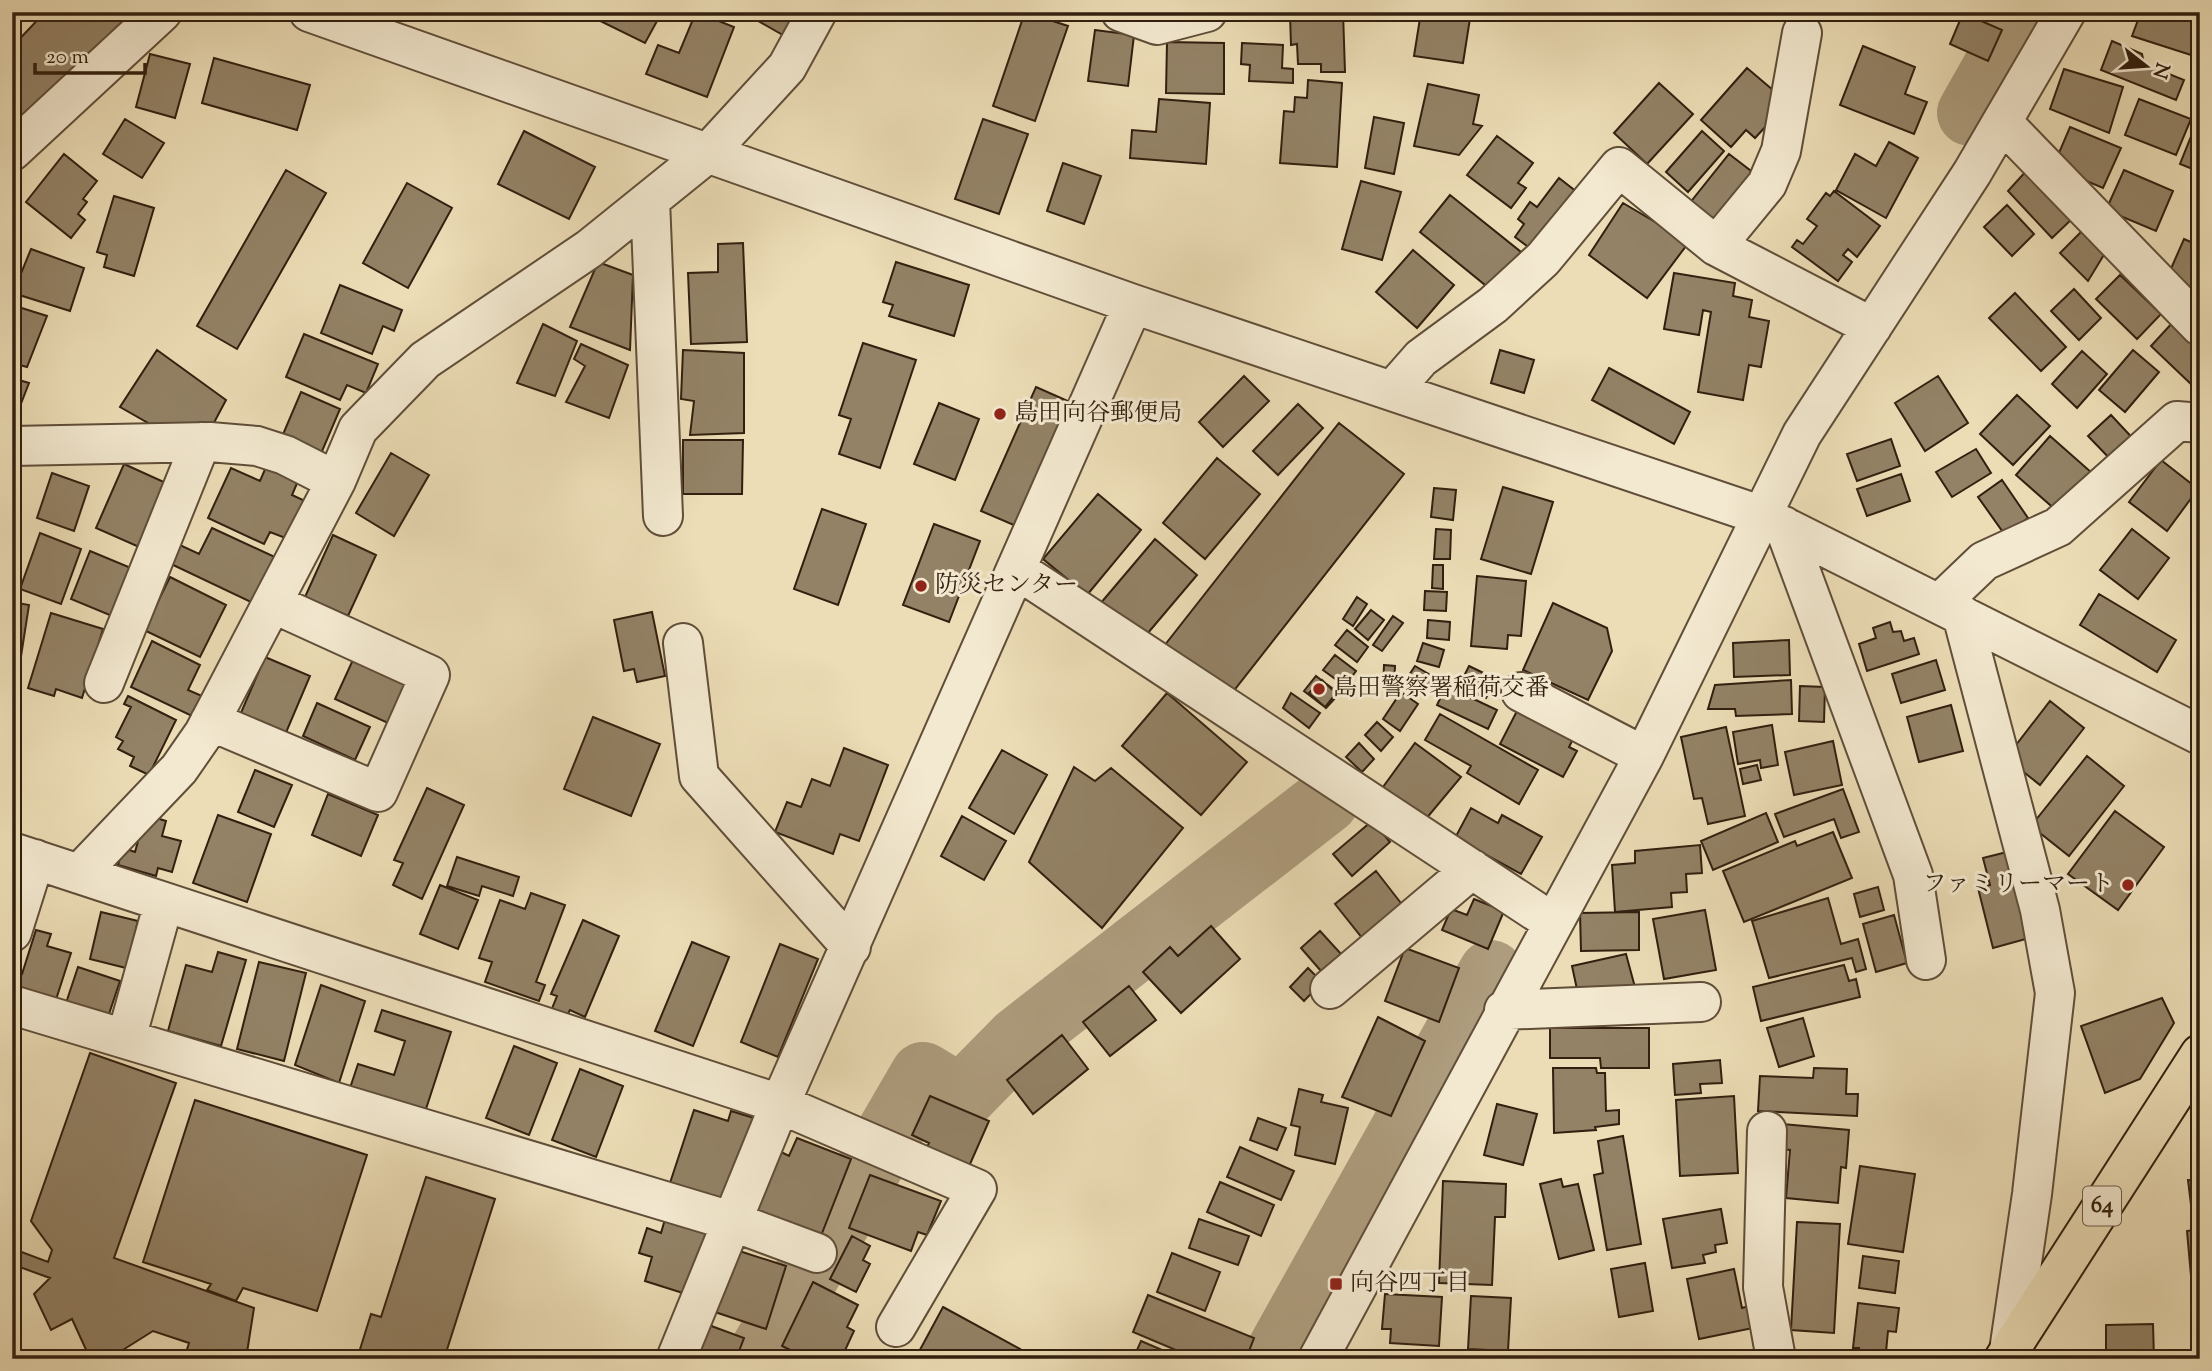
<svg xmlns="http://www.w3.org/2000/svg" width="2212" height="1371" viewBox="0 0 2212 1371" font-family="'Sorts Mill Goudy','Noto Serif JP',serif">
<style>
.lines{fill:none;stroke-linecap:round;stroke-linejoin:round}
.river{stroke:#ad9c7d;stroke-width:66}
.building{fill:#938266;stroke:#321f0f;stroke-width:2}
.minor-casing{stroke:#604e39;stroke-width:42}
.major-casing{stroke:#321f0f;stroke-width:42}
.minor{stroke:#f3e9d0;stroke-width:38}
.major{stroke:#ecddb6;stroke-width:38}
.poi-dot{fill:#8f2418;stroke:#f3e9d0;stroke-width:2.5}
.labels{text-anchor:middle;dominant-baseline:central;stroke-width:6;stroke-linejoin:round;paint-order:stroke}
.shield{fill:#f3e9d0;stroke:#6c5c49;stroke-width:2}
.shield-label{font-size:23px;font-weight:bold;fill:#321f0f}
.poi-label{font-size:24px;fill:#321f0f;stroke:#f3e9d0;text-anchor:start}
</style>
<rect width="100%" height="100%" fill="#ecddb6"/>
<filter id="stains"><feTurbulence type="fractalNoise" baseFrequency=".00286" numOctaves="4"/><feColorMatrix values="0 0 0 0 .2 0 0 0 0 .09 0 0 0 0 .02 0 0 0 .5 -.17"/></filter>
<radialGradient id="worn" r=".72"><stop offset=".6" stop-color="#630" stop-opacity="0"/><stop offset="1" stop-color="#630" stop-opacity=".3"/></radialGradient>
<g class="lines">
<path class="river" d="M1970 113 2027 12
M758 1359 923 1075 961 1098 1019 1039 1326 801
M1275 1359 1491 973"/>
</g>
<path class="building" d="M45 12H120L129 22 12 131V47Z
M589 12H662L645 43 588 15Z
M696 12 734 27 707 97 646 74 658 45 679 53Z
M757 12H803L788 38 753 18Z
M1025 12 1068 26 1035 121 993 106Z
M1302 12H1343L1345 72H1321V64H1298L1297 44 1291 45 1290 15Z
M1421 12H1471L1463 63 1414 56Z
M1983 12H2004L2001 20Z
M2141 12H2200V34L2194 56 2132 36Z
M1963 13 2002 30 1988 61 1950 44Z
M1095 30 1134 35 1128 86 1088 81Z
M2112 41 2142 54 2144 64 2184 80 2176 100 2101 70Z
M1167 42 1224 43V94L1166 93Z
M1242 43 1283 45 1282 68 1293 69V83L1249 81 1250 65 1241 64Z
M1863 46 1915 67 1905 94 1927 102 1914 134 1840 105Z
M150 54 190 64 175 118 136 107Z
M214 58 310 85 297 130 202 103Z
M1747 68 1780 96V111L1755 138 1746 130 1731 147 1701 120Z
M2064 69 2123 87 2109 133 2050 109Z
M1308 80 1342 83 1337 167 1280 163 1284 111 1294 112 1295 97 1307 98Z
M1659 83 1693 114 1647 164 1614 133Z
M1428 84 1479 95 1473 124 1482 126 1459 155 1414 146Z
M1159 99 1210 103 1206 164 1130 158 1132 130 1156 132Z
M2139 99 2191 119 2176 155 2125 135Z
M1374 117 1404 123 1394 174 1365 168Z
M125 119 164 143 142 178 103 154Z
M983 119 1028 134 999 214 955 199Z
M2070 127 2121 148 2103 188 2053 167Z
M524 131 595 167 569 219 498 184Z
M1702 131 1724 151 1688 192 1666 172Z
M2192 134 2200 137V172L2180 164Z
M1497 136 1533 163 1518 183 1526 188 1511 208 1467 175Z
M1889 142 1918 158 1886 218 1836 190 1855 154 1876 166Z
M64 154 97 181 83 199 87 202 78 214 85 220 71 238 26 202Z
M1729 154 1755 174 1710 229 1685 209Z
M1063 163 1101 176 1084 224 1047 211Z
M2028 169 2075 216 2052 238 2008 191Z
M286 170 326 193 237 349 197 326Z
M2124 170 2173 191 2156 231 2106 210Z
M1559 178 1582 196 1539 255 1515 237 1524 224 1518 219 1530 202 1537 207Z
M1361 181 1401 192 1382 260 1342 249Z
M407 183 452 208 408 288 363 263Z
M1834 191 1880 226 1857 257 1848 249 1843 255 1852 262 1838 281 1792 247 1797 240 1803 244 1817 226 1807 219 1826 193 1830 196Z
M1450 195 1521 252 1490 289 1420 232Z
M114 196 154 208 134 276 104 267 107 255 97 252Z
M1623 203 1689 242 1647 298 1589 255Z
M2007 205 2034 234 2012 256 1984 227Z
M2083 230 2105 253 2088 281 2060 253Z
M2184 239 2200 246V294L2166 280Z
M743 243 747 342 691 344 688 273 718 272V244Z
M31 249 84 268 70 311 13 293Z
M1413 250 1454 285 1417 328 1376 292Z
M598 262 633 275 630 350 570 327Z
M896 262 969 285 954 336 889 316 893 305 883 302Z
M1674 273 1735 283 1733 296 1752 300 1749 317 1769 321 1761 367 1749 365 1743 400 1698 392 1711 312 1703 310 1699 335 1664 329Z
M2120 275 2161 314 2137 339 2096 299Z
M340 285 402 310 394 331 383 326 372 354 321 333Z
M2074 289 2101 318 2079 340 2051 311Z
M2015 293 2066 347 2041 371 1989 318Z
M12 305 47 316 27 367 12 363Z
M2174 321 2200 346V377L2192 385 2151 346Z
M543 324 577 341 555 396 517 383Z
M304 334 378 364 366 393 347 385 340 400 286 377Z
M863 343 916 360 880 468 839 454 851 419 839 415Z
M581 344 628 365 609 418 566 402 585 366 574 359Z
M157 350 226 400 208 434 157 428 120 407Z
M683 350 744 353V433L690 435 694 401 681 399Z
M1500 350 1534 360 1524 393 1491 383Z
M2133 350 2159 372 2125 412 2099 390Z
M2082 351 2107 374 2077 408 2052 384Z
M1609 368 1690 412 1674 444 1592 400Z
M1244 376 1269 401 1223 447 1199 422Z
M1938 376 1968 423 1925 451 1895 403Z
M12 378 29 383 12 427Z
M1036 387 1070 402 1016 526 981 511Z
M301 392 340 409 320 456 281 439Z
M2017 395 2050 426 2013 465 1980 434Z
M939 403 979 419 955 480 914 464Z
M1298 404 1323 428 1278 475 1253 451Z
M2111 415 2138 444 2116 465 2088 436Z
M1339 423 1404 474 1221 707 1157 655Z
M2050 436 2092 473 2058 512 2016 475Z
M1891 439 1900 466 1857 481 1847 454Z
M683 440H743L742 494H683Z
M1976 449 1991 473 1952 497 1936 472Z
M391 453 429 475 394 536 356 513Z
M1217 458 1260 494 1205 559 1163 523Z
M2161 460 2198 489 2167 531 2129 502Z
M124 464 166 483 139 547 96 528Z
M266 467 298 481 292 495 305 501 288 539 270 532 264 544 208 518 231 468 260 481Z
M52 473 89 486 74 531 37 518Z
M1901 474 1910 501 1867 516 1857 489Z
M2002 480 2028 518 2005 535 1978 497Z
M1503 487 1553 502 1531 574 1481 559Z
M1434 488 1456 490 1453 520 1431 517Z
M1098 494 1141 530 1087 595 1043 559Z
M822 509 866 524 838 605 794 589Z
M934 524 980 541 949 622 903 605Z
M212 528 277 558 255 604 171 564 180 545 199 554Z
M1436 529 1451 530 1450 559H1434Z
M2132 529 2169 558 2138 599 2100 570Z
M40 533 81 549 61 604 20 589Z
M333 535 376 555 348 616 305 597Z
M1155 539 1197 575 1142 640 1100 604Z
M90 551 131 568 112 616 71 599Z
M1433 565H1443V589L1432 588Z
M1477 576 1526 581 1521 636 1508 635 1507 649 1471 646Z
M170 577 226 605 200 657 144 630Z
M1425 591 1447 592 1446 611 1424 610Z
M2099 594 2176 640 2157 672 2080 625Z
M1357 597 1367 604 1353 626 1343 619Z
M12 602 29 605 14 701H12Z
M1553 603 1607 628 1612 651 1588 700 1523 670Z
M1371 610 1384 620 1368 640 1355 629Z
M652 612 665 676 637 682 634 669 624 671 614 620Z
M51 613 103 629 82 698 56 689 54 696 28 688Z
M1393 616 1403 623 1382 651 1373 645Z
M1428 620 1450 622 1449 640 1427 638Z
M1890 622 1893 632 1901 631 1904 641 1914 638 1919 654 1867 671 1859 644 1876 638 1873 628Z
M1347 630 1368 647 1357 662 1335 645Z
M1789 640 1790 675 1734 677 1733 643Z
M152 641 200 665 188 690 202 696 192 716 131 687Z
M1423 643 1444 650 1439 667 1417 661Z
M357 651 410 675 388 723 335 699Z
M1335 655 1356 671 1345 686 1323 670Z
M265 657 310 676 285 735 240 715Z
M1936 660 1945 690 1901 703 1892 674Z
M1384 665 1395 666 1394 689H1383Z
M1415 666 1434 677 1424 693 1405 681Z
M1469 666 1496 679 1486 698 1459 686Z
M1316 676 1337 692 1325 707 1304 691Z
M1322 680 1338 695 1326 708 1309 693Z
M1791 680 1792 714 1736 716 1735 709H1708L1715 685Z
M1446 686 1497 710 1488 729 1437 705Z
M1800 686 1825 687 1824 722 1799 721Z
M1401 692 1418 704 1400 731 1383 719Z
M1167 693 1247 762 1201 815 1122 746Z
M1291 693 1320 713 1309 728 1283 708Z
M128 696 176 720 149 775 130 766 134 757 118 749 123 741 116 737 131 707 124 704Z
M2050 701 2084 728 2040 785 2006 758Z
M317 703 370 727 355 760 303 736Z
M1951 705 1963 751 1919 762 1907 717Z
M1519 707 1575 735 1569 747 1577 751 1563 777 1500 744Z
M1440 714 1538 770 1519 804 1467 773 1471 766 1425 740Z
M593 717 660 744 631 816 564 789Z
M1377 722 1393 737 1381 751 1365 735Z
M1772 725 1778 765 1761 768 1760 760 1738 764 1733 732Z
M1726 727 1745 816 1708 824 1702 798 1694 799 1681 737Z
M1833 741 1842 785 1794 795 1785 752Z
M1359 743 1374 759 1362 772 1346 757Z
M1415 743 1461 777 1425 820 1383 787Z
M844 748 888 765 859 841 840 834 833 854 775 832 787 802 801 807 812 779 830 786Z
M1002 750 1047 775 1014 834 969 808Z
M2087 756 2124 786 2069 856 2031 826Z
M1757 765 1761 780 1743 784 1740 769Z
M1074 767 1095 781 1111 768 1183 828 1102 928 1029 862Z
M255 770 292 785 274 827 238 812Z
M427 788 464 805 422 899 393 885 403 863 394 860Z
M1843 789 1859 832 1841 838 1834 819 1784 837 1775 814Z
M328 794 378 815 361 856 312 835Z
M1471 808 1498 823 1502 815 1542 837 1521 874 1455 838Z
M2115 811 2164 847 2118 910 2068 874Z
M1766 813 1778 842 1713 870 1701 841Z
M218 815 271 834 247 902 193 883Z
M962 816 1006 841 984 880 941 856Z
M153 817 166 821 162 836 181 841 172 872 158 868 156 876 118 865 123 848 135 852 143 823Z
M1372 821 1390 842 1352 876 1333 854Z
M1833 832 1852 878 1744 922 1723 871 1795 841 1797 846Z
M1700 845 1702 873 1686 874 1687 892 1671 893 1672 907 1615 912 1612 865 1635 863V851Z
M2011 851 2033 937 1993 948 1978 888 1990 885 1983 858Z
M457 857 519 877 513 896 482 886 479 896 447 886Z
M1376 871 1404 907 1363 939 1335 904Z
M440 885 478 900 458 949 420 934Z
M1878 887 1884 910 1860 917 1854 894Z
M531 893 565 905 536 982 545 985 539 1001 485 982 492 962 479 958 500 900 525 909Z
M1828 898 1841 944 1858 939 1866 969 1856 972 1852 958 1769 978 1752 921Z
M1474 899 1504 911 1488 949 1442 930 1451 909 1467 915Z
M1705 910 1716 970 1664 979 1653 919Z
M101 912 138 921 126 968 90 959Z
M1639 912V950L1581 951 1580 913Z
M1894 915 1907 963 1876 972 1863 924Z
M583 920 619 936 585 1017 570 1010 566 1017 551 1011 557 996 551 994Z
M1211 926 1240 959 1181 1013 1143 972 1170 947 1178 956Z
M36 930 51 934 47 946 71 953 52 1012 12 999 16 972 22 974Z
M1320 931 1341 954 1321 971 1301 948Z
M692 942 729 957 693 1046 655 1031Z
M780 944 818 959 778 1057 741 1042Z
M1405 948 1459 968 1439 1022 1385 1001Z
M218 952 246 960 221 1046 168 1031 186 965 212 972Z
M1626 954 1636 991 1581 1008 1572 966Z
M259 962 306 973 284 1061 237 1049Z
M1844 965 1849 981 1856 979 1860 997 1761 1021 1753 987Z
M78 967 120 981 107 1020 65 1006Z
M1308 968 1322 982 1304 1001 1290 987Z
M321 985 365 1001 339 1083 295 1065Z
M1129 986 1156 1020 1110 1056 1083 1022Z
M2162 998 2174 1023 2140 1079 2105 1093 2081 1026Z
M382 1010 451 1032 425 1112 350 1088 358 1064 394 1075 405 1041 375 1031Z
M1378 1017 1425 1041 1391 1116 1342 1097Z
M1803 1018 1814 1056 1779 1067 1767 1028Z
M1550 1028H1649V1068H1601L1600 1058H1550Z
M1062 1035 1088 1069 1033 1114 1007 1080Z
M514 1046 557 1063 529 1135 486 1118Z
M90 1053 176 1083 114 1258 254 1308 246 1359H184L189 1343 153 1331 110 1358 88 1354 72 1319 51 1330 34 1294 50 1278 14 1265 19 1251 48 1262 52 1250 31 1221Z
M1720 1060 1722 1083 1700 1084 1701 1093 1675 1095 1673 1064Z
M1553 1068H1596L1597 1073H1605L1606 1111 1619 1110V1124L1595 1127 1596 1130 1554 1133Z
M1814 1068 1847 1069 1846 1094H1858L1857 1116 1758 1111 1760 1076 1813 1078Z
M580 1069 623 1086 596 1157 552 1140Z
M1299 1089 1323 1095 1321 1102 1348 1108 1335 1164 1295 1155 1300 1127 1291 1125Z
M930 1096 989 1121 967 1171 924 1153 929 1143 912 1135Z
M1734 1096 1738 1173 1680 1176 1676 1100Z
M195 1100 367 1155 317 1311 243 1288 236 1301 207 1290 211 1284 143 1262Z
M1497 1104 1537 1114 1523 1165 1484 1155Z
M694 1110 728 1121 731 1111 754 1118 724 1208 668 1189Z
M1258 1118 1286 1128 1277 1150 1250 1140Z
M1782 1124 1849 1130 1846 1168 1841 1167 1838 1203 1786 1198 1790 1150 1780 1149Z
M1623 1136 1641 1244 1607 1250 1594 1175 1603 1173 1598 1141Z
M797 1138 851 1159 817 1246 752 1220 779 1151 789 1156Z
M1240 1147 1294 1171 1281 1200 1227 1177Z
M1860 1166 1915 1174 1903 1252 1848 1244Z
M870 1175 941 1201 927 1235 918 1232 911 1251 849 1228Z
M426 1177 495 1199 444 1359H357L371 1314 381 1317Z
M1561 1179 1563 1187 1578 1184 1594 1250 1559 1259 1540 1184Z
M2188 1180 2200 1181V1212L2192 1213Z
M1443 1181 1506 1184 1505 1217H1495L1492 1285 1439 1283Z
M1220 1182 1274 1205 1261 1236 1207 1212Z
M668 1209 711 1223 689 1295 645 1281 652 1257 639 1253 647 1228 661 1233Z
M1721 1209 1727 1243 1715 1245 1716 1252 1703 1255 1705 1263 1672 1268 1663 1219Z
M1199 1219 1249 1236 1238 1265 1189 1248Z
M1797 1222 1840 1224 1834 1333 1791 1330Z
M2200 1229V1275L2191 1276 2187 1231Z
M852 1236 870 1246 863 1260 870 1264 856 1292 830 1279Z
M733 1249 786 1266 766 1329 712 1311Z
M1172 1253 1220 1272 1205 1311 1157 1292Z
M1863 1256 1899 1261 1895 1293 1859 1288Z
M1645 1263 1653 1311 1619 1317 1611 1269Z
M1734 1269 1742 1308 1749 1306 1753 1328 1699 1339 1687 1279Z
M813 1282 858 1305 847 1327 854 1331 841 1359H809L782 1346Z
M1385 1294 1442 1297 1439 1346 1390 1343 1391 1329H1382Z
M1148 1295 1254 1338 1246 1359H1197L1133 1332Z
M1471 1296 1511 1298 1508 1351 1468 1349Z
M1858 1303 1899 1308 1896 1332 1888 1331 1886 1352 1881 1351 1880 1359 1858 1357 1859 1348H1853Z
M943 1307 1020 1349 1014 1359H915Z
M706 1324 744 1338 736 1359H694Z
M2153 1324 2154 1359H2106V1325Z
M2191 1340H2200V1359H2191Z
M1141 1341 1183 1359H1133Z"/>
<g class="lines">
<g class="minor-casing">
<path id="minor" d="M309 12 1133 304 1763 516 2200 735
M1121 12 1157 25 1207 12
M1802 33 1781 151 1767 184 1716 246 1872 327
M2002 122 2200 326
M12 151 162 12
M650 200 663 516
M1392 391 1421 358 1493 305 1543 259 1619 167 1716 246
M12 446 210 442 257 446 285 455 336 481
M1784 526 1913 875 1926 960
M1016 569 1552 922
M1939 604 1984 561 2058 527 2177 421 2200 423
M1962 615 2040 910 2055 993 2032 1194 2009 1351
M683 643 699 776 851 947
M104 683 201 442
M1521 692 1644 756
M210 721 378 792 430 675 272 603
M12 852 780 1104 977 1189 896 1327
M79 874 179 769 204 733 336 481 358 429 425 360 589 249 708 153 787 67 817 12
M12 932 35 859
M1330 989 1472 869
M12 1005 731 1221 817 1253
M1504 1010 1701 1002
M126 1039 164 902
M1767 1131 1763 1287 1776 1359
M676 1359 780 1104 1133 304
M1318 1359 1644 756 1802 434 1972 173 2066 12"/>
</g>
<g class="major-casing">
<path id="major" d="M2004 1359 2200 1054"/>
</g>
<use href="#minor" class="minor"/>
<use href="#major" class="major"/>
</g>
<g class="poi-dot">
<circle cx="1000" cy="414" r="7"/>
<circle cx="921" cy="586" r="7"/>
<circle cx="1319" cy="689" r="7"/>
<circle cx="2128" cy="885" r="7"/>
<rect x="1329" y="1277" width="14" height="14" rx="3.5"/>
</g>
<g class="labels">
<rect class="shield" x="2083" y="1186.5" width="38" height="39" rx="5"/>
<g class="shield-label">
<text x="2102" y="1206">64</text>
</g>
<g class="poi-label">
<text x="1014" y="414">島田向谷郵便局</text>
<text x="935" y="586">防災センター</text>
<text x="1333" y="689">島田警察署稲荷交番</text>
<text x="2114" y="885" text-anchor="end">ファミリーマート</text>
<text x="1350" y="1284">向谷四丁目</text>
</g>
</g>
<rect width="2212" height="1371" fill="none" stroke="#ecddb6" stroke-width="42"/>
<rect x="14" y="14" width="2184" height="1343" fill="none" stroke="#321f0f" stroke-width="3.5"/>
<rect x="21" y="21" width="2170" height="1329" fill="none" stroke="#321f0f" stroke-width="2"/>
<g transform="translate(2146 66) rotate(107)" stroke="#f3e9d0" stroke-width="5" paint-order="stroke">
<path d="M0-5L12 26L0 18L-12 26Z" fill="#321f0f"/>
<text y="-10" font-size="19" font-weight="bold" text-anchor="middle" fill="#321f0f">N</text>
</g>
<path d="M35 63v10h110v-10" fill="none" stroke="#321f0f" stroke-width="3.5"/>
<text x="46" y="63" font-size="21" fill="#321f0f" stroke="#f3e9d0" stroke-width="5" paint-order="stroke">20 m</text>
<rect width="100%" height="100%" filter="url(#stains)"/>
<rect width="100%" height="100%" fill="url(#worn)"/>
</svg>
